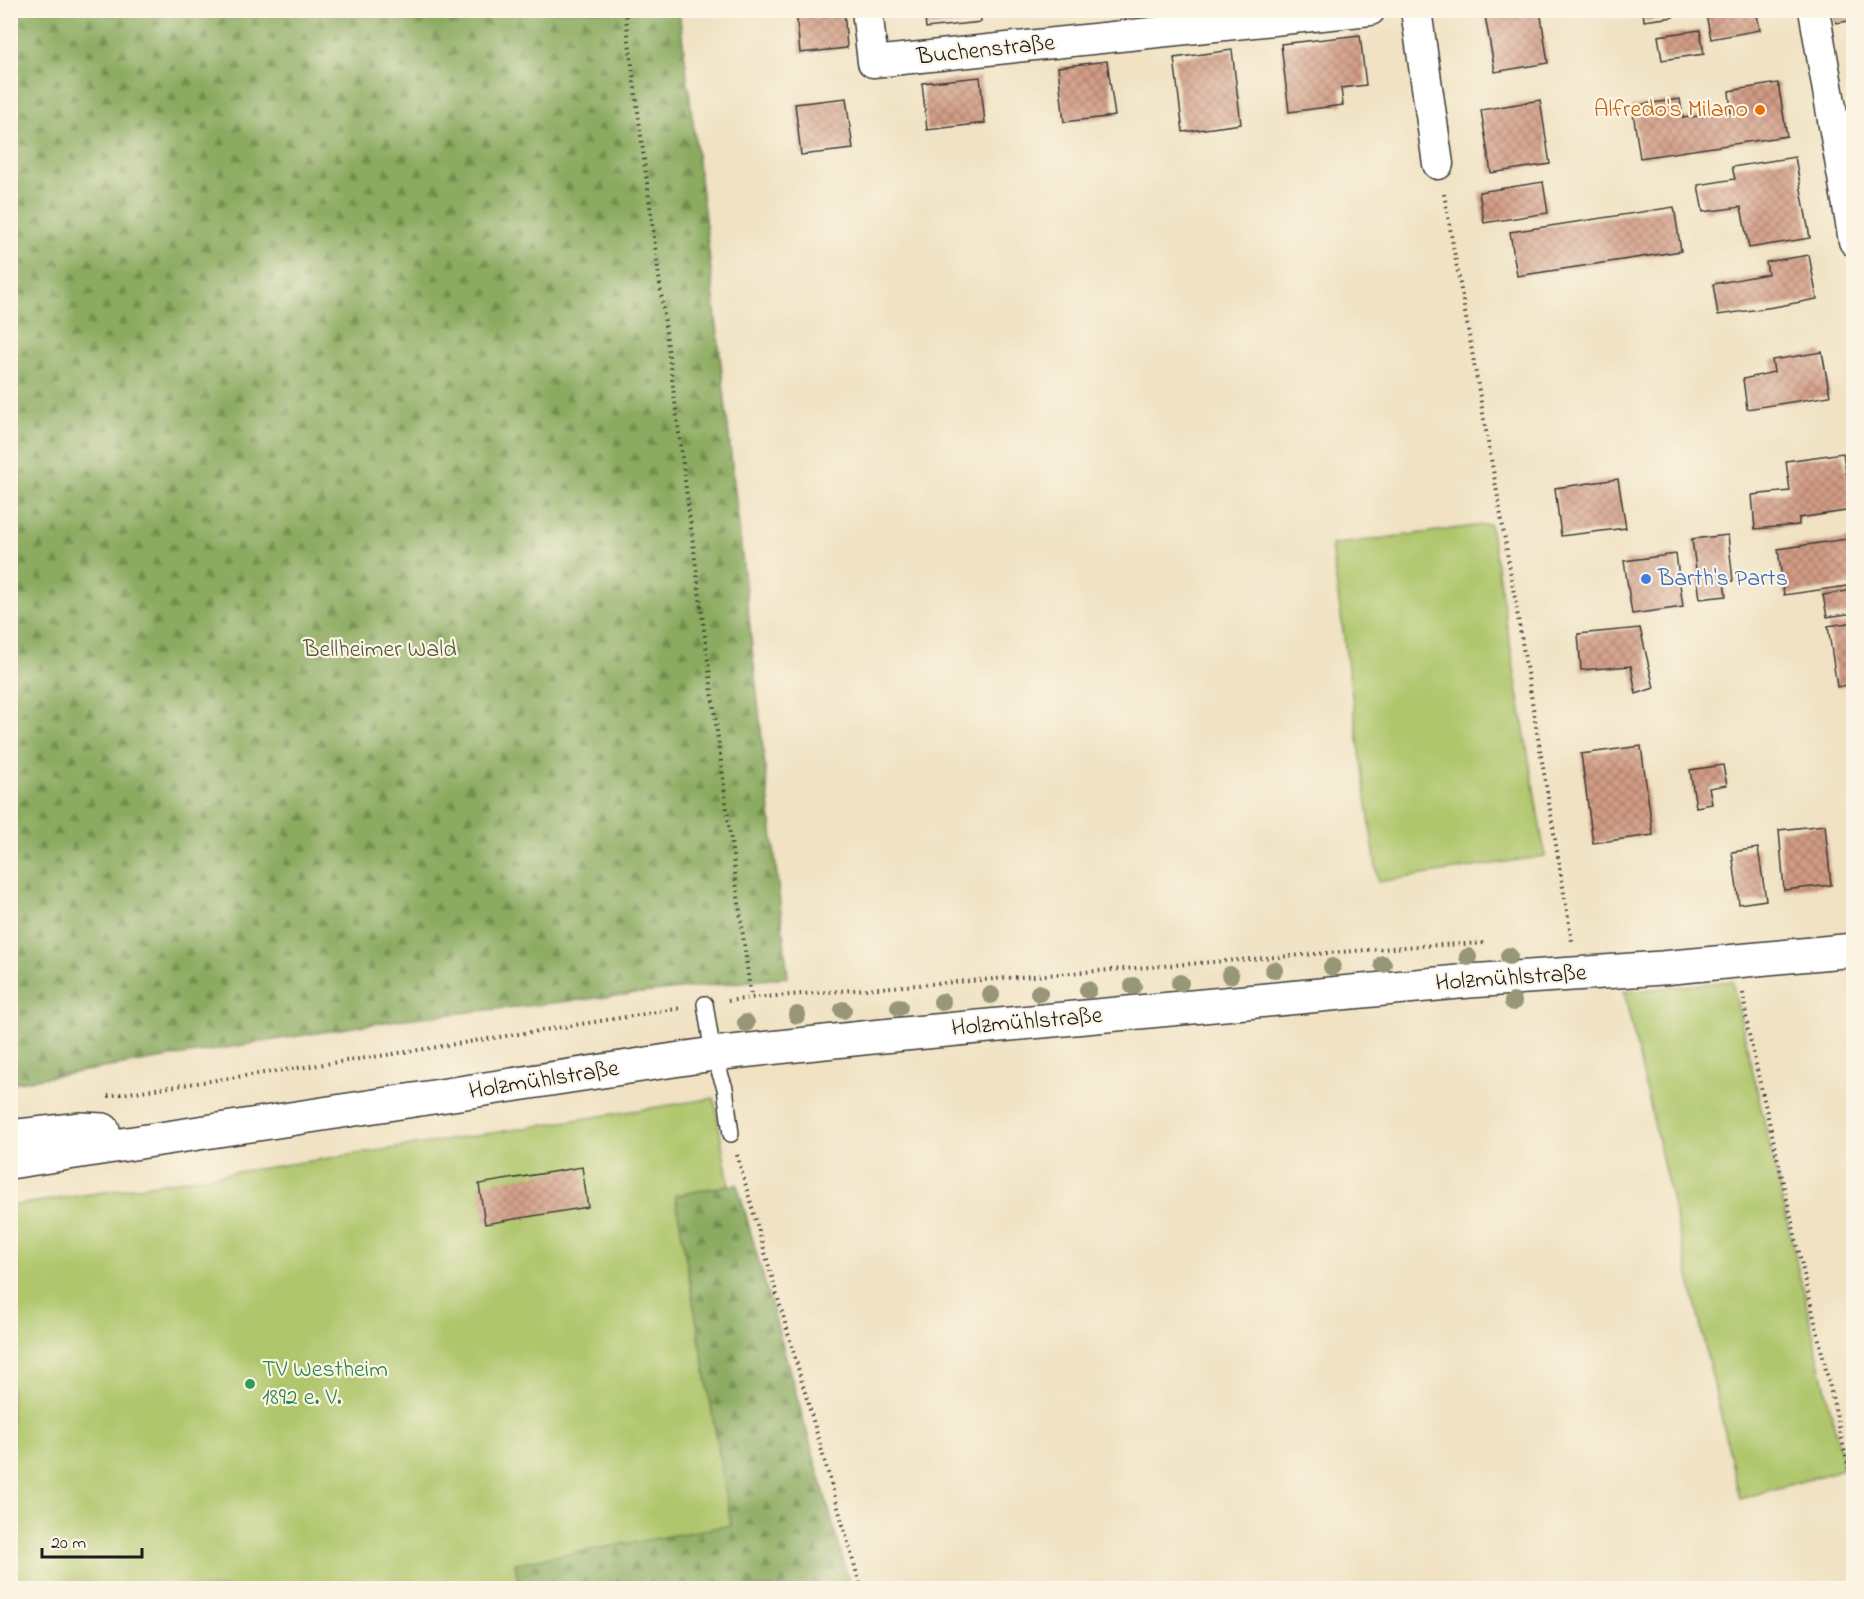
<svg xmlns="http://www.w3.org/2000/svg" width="1864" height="1599" viewBox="0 0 1864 1599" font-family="'Indie Flower',sans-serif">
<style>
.forest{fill:url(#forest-firs);stroke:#54643e;stroke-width:1.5}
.garden{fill:#afc66c;stroke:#667144;stroke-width:1.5}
.building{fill:url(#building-cross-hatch)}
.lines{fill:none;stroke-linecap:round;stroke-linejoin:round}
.lane-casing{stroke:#3c3a35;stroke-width:18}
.street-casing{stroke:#3c3a35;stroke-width:33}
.secondary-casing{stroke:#3c3a35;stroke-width:36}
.path{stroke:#3c3a35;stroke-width:4;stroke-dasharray:1.5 4.5;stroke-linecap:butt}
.lane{stroke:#fff;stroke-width:15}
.street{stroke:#fff;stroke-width:30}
.secondary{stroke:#fff;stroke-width:33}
.tree{fill:#979677}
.food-dot{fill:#e8710a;stroke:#fcf5e5;stroke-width:2}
.shop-dot{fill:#3f7fe0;stroke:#fcf5e5;stroke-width:2}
.leisure-dot{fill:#2e9e5b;stroke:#fcf5e5;stroke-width:2}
.labels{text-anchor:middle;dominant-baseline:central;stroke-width:4.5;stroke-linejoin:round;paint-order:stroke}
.street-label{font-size:24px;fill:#1c1c1c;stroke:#fcf5e5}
.food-label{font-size:24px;fill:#c56008;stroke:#fcf5e5;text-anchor:end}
.shop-label{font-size:24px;fill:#366cbe;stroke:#fcf5e5;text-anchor:start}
.park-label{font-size:24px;fill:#4f5838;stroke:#fcf5e5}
.leisure-label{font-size:24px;fill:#27864d;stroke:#fcf5e5;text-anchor:start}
</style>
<defs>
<pattern id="forest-firs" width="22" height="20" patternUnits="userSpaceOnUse" patternTransform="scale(1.5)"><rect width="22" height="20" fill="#8bab60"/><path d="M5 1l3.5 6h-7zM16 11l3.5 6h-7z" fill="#718a4e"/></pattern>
<pattern id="building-cross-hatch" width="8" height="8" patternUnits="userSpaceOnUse" patternTransform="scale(1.5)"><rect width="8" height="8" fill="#d29c85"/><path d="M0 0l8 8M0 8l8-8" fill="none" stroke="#aa7e6c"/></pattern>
</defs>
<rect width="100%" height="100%" fill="#fcf5e5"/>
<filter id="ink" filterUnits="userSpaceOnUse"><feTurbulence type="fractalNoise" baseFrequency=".0167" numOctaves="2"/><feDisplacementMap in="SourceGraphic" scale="12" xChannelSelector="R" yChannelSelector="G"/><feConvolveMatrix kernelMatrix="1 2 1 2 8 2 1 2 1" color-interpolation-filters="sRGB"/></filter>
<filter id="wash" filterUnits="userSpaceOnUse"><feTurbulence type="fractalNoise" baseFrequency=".008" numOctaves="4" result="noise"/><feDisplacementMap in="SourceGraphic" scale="24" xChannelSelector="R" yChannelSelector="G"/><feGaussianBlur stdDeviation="1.35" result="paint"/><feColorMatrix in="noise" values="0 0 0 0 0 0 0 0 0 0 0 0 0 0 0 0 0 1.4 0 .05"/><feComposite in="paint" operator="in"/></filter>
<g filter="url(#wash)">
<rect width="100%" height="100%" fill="#f0e2c3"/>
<path class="forest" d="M11 10 679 11 706 226 788 977 397 1020 11 1083Z
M737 1184 851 1588H519L515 1563 731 1525 675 1195Z"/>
<path class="garden" d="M1490 524 1545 856 1378 882 1331 545Z
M1732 981 1844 1469 1740 1499 1624 992Z
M714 1098 729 1185 675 1195 731 1525 515 1563 519 1588H11V1206L429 1143Z"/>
<g id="blocks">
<path class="building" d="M796 10H844L847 48 800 53Z
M924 10H980L981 22 926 28Z
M1484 10H1540L1548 63 1495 72Z
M1643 10H1672L1673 17 1644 21Z
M1705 10H1756L1760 30 1711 39Z
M1834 10H1854V20L1836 23Z
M1700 30 1704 54 1662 60 1658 36Z
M1360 35 1366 85 1341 88 1343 105 1289 112 1281 44Z
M1232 50 1241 124 1183 132 1174 58Z
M1107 61 1115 116 1064 122 1058 67Z
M980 77 985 123 927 130 922 83Z
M1778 83 1787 136 1640 158 1632 106 1680 99 1683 118 1731 112 1729 91Z
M846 98 853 149 801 155 795 104Z
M1540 100 1550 164 1491 173 1481 110Z
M1795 157 1810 238 1749 248 1741 207 1703 212 1698 185 1735 179 1732 167Z
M1543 182 1548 213 1484 223 1479 192Z
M1674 207 1681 251 1517 276 1510 232Z
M1809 255 1817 299 1774 307 1718 315 1713 284 1768 274 1766 262Z
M1822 352 1830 396 1747 409 1743 379 1774 372 1772 360Z
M1843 453 1852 510 1799 518V525L1755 529 1752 495 1790 491 1786 461Z
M1618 479 1626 528 1561 536 1555 488Z
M1728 535 1733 581 1724 582 1726 596 1700 599 1692 539Z
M1854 538V585L1784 595 1778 549Z
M1676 554 1683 607 1632 614 1624 561Z
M1853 590 1854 613 1827 617 1823 595Z
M1854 622V684L1837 687 1828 626Z
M1640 628 1654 688 1636 694 1631 666 1581 670 1578 634Z
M1641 746 1653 835 1593 843 1581 754Z
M1723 765 1727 785 1709 788 1712 804 1696 807 1690 770Z
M1825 825 1831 885 1784 890 1779 830Z
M1758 848 1766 900 1739 904 1732 852Z
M582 1167 588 1207 485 1224 479 1184Z"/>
</g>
</g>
<g filter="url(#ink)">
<use href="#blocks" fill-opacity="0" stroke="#3c3a35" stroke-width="1.5"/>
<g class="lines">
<g class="lane-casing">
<path id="lane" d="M705 1004 713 1054 725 1088 731 1134"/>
</g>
<g class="street-casing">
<path id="street" d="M867 10 873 62 1370 10
M1416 10 1438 164
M1814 10 1854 241"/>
</g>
<g class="secondary-casing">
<path id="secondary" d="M10 1137 81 1129 103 1130
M10 1162 713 1054 872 1037 1469 981 1662 968 1854 950"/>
</g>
<path class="path" d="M625 10 751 998
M1444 194 1498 498 1572 941
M1743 993 1748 1030 1854 1492
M728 1001 751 998 1418 946 1486 943
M108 1096 393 1054 682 1008
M737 1155 861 1588"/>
<use href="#lane" class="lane"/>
<use href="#street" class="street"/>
<use href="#secondary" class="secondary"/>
</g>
<g class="tree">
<circle cx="1509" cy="956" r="9"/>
<circle cx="1468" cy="957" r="9"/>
<circle cx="1383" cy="964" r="9"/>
<circle cx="1332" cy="967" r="9"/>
<circle cx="1274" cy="970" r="9"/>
<circle cx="1230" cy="975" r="9"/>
<circle cx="1180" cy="983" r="9"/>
<circle cx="1133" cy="986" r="9"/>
<circle cx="1088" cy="990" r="9"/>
<circle cx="1039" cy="993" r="9"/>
<circle cx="991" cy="995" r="9"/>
<circle cx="942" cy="1002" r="9"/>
<circle cx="1513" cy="1002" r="9"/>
<circle cx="899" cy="1007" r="9"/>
<circle cx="843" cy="1010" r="9"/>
<circle cx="797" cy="1015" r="9"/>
<circle cx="746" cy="1023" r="9"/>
</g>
</g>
<circle class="food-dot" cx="1760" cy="110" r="6"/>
<circle class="shop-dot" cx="1646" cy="579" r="6"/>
<circle class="leisure-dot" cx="250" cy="1384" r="6"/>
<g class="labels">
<g class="street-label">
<text transform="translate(986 51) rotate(-6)">Buchenstraße</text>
<text transform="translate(1511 979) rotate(-4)">Holzmühlstraße</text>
<text transform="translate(1027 1023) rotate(-5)">Holzmühlstraße</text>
<text transform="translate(544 1081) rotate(-9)">Holzmühlstraße</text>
</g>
<g class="food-label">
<text x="1748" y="110">Alfredo's Milano</text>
</g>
<g class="shop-label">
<text x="1658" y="579">Barth's Parts</text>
</g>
<g class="park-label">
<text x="380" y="650">Bellheimer Wald</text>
</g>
<g class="leisure-label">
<text x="262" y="1370">TV Westheim<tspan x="262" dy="28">1892 e. V.</tspan></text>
</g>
</g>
<rect width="1864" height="1599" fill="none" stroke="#fcf5e5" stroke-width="36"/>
<path d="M42 1548v9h100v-9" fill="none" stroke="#1c1c1c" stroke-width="3"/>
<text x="51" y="1548" font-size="18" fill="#1c1c1c" stroke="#fcf5e5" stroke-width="4.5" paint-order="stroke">20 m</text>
</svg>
